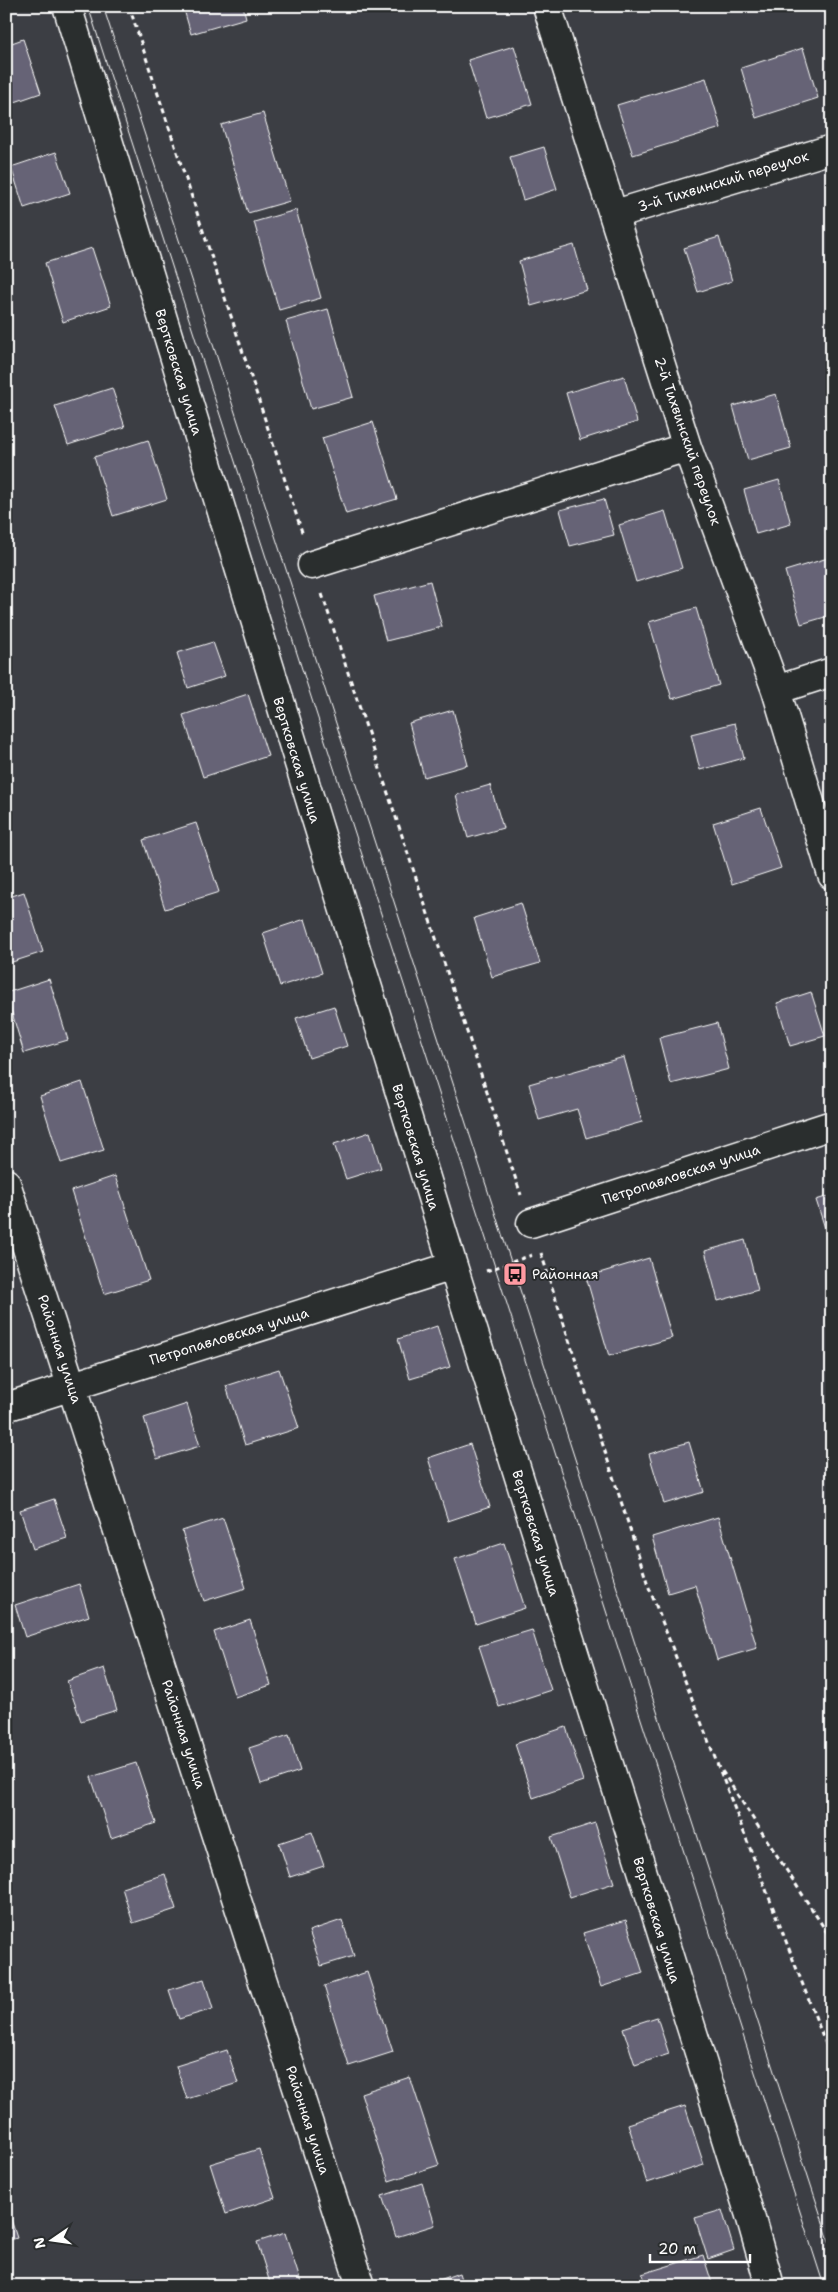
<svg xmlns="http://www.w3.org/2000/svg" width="838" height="2292" viewBox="0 0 838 2292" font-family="'Shantell Sans',sans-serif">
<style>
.building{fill:#666476;stroke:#fff}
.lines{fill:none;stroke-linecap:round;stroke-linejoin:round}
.minor-casing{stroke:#fff;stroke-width:31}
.path{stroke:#fff;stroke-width:3;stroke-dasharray:5 4;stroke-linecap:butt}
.minor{stroke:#2a2d2e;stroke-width:28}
.tram{stroke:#fff;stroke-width:1}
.labels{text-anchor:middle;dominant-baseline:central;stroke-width:4;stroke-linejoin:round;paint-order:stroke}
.street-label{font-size:14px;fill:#fff;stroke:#2a2d2e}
.poi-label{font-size:14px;fill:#fff;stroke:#2a2d2e;text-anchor:start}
</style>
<rect width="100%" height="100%" fill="#3c3e44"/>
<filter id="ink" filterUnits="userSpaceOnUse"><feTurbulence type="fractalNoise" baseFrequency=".02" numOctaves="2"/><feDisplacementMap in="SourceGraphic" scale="10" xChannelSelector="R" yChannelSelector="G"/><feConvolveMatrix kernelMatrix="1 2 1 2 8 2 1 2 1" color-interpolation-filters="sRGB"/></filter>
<g filter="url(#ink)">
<path class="building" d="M183 6H243L246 18 191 34Z
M23 39 41 93 6 105V45Z
M514 46 532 104 486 118 468 60Z
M803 48 818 98 756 118 741 68Z
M706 78 721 128 633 155 617 105Z
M263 113 290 201 248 213 221 125Z
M544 147 557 189 523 200 510 157Z
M56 152 70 193 24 208 11 167Z
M296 210 321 298 279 310 254 222Z
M719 237 732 281 698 292 684 248Z
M574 245 587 290 531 306 519 261Z
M92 248 111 306 63 322 45 263Z
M328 309 353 397 311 409 286 321Z
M624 376 637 422 580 440 566 393Z
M112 388 125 427 68 445 55 406Z
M776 394 791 448 748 460 733 406Z
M373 422 397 499 346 514 322 438Z
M148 440 167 499 113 516 94 457Z
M779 480 791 524 756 534 744 490Z
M604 499 614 535 570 546 560 510Z
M665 511 682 568 636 582 619 525Z
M828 558 832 569V615L801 624 785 571Z
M430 581 442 627 386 641 374 596Z
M696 608 719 685 672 699 649 622Z
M213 642 225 676 188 688 177 653Z
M248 694 268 756 203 777 183 715Z
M453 710 468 765 424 777 409 723Z
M735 723 744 758 700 770 691 734Z
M490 785 503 828 468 838 456 795Z
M761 808 781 868 732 884 713 823Z
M196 823 219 892 165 909 143 840Z
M24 892 43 952 6 964V898Z
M521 903 540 963 492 977 474 918Z
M305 919 322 973 280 986 263 933Z
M49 979 68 1040 24 1053 6 993Z
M811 992 825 1036 790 1046 777 1003Z
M334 1006 347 1046 309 1058 296 1018Z
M717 1023 729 1069 671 1084 659 1038Z
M624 1057 642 1122 586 1138 577 1109 539 1120 529 1084Z
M82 1082 104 1150 61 1163 40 1096Z
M370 1132 381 1168 346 1179 334 1144Z
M115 1176 149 1280 104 1294 71 1191Z
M832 1195V1250L816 1200Z
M745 1240 758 1290 718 1301 705 1251Z
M649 1258 672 1338 609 1356 586 1277Z
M437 1326 450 1367 410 1379 398 1339Z
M279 1369 299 1428 245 1445 226 1386Z
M187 1404 200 1446 157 1459 144 1418Z
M689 1442 704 1492 664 1504 649 1454Z
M470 1444 490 1507 448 1521 428 1458Z
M54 1499 67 1538 33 1549 20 1510Z
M718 1517 757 1648 717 1660 695 1585 668 1593 652 1537Z
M223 1518 246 1588 204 1601 182 1531Z
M504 1543 525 1608 476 1624 455 1559Z
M79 1584 89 1616 25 1637 15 1605Z
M250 1620 271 1685 235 1697 214 1632Z
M532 1630 551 1690 499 1707 479 1646Z
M104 1668 117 1710 81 1721 67 1681Z
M566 1727 583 1781 533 1798 515 1744Z
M289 1735 300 1771 261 1784 249 1748Z
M136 1763 156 1823 111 1838 91 1777Z
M595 1823 614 1883 570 1897 551 1837Z
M312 1832 324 1866 290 1877 279 1843Z
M165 1874 176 1909 133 1923 122 1888Z
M342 1920 354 1956 321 1966 309 1931Z
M626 1920 643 1973 601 1987 583 1933Z
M367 1972 393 2052 349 2066 324 1986Z
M204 1979 213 2009 179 2019 169 1990Z
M657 2017 669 2054 635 2065 623 2028Z
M227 2050 238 2083 187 2099 176 2066Z
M410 2077 439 2165 389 2181 361 2093Z
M685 2106 704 2165 647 2183 628 2124Z
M259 2149 275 2198 226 2214 210 2164Z
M422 2183 435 2225 396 2237 382 2196Z
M6 2204 17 2238 6 2241Z
M722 2210 734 2250 708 2259 695 2218Z
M285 2233 302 2286H271L257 2242Z
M703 2255 712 2283 704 2286H646L642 2274Z
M459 2273 463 2286H426L425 2285Z"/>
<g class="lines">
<g class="minor-casing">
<path id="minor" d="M67 6 453 1266 749 2212 770 2286
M547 6 687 447 776 690 832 875
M615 214 832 149
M312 565 687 447
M776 690 832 672
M6 1183 361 2286
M531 1223 832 1125
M6 1407 453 1266"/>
</g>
<path class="path" d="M129 6 303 535
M322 594 521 1195
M541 1253 648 1585 832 2060
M486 1271 532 1255
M722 1771 832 1940"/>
<use href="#minor" class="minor"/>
<path class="tram" d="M88 6 824 2286
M103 6 832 2250"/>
</g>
</g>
<defs>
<g id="bus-square" transform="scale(1.25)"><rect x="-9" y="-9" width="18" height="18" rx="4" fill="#ff9aa2" stroke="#2a2d2e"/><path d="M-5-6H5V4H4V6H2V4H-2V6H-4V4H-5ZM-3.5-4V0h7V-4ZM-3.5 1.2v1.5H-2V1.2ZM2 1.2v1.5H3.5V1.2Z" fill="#111"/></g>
</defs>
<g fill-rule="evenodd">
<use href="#bus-square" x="515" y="1274"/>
</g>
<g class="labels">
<g class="street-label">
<text transform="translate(723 181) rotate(-17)">3-й Тихвинский переулок</text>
<text transform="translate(179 372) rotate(73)">Вертковская улица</text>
<text transform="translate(688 441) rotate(71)">2-й Тихвинский переулок</text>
<text transform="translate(297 760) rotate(73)">Вертковская улица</text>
<text transform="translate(416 1147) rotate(73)">Вертковская улица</text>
<text transform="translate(681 1174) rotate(-18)">Петропавловская улица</text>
<text transform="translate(229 1336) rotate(-17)">Петропавловская улица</text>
<text transform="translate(60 1349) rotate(72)">Районная улица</text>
<text transform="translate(536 1533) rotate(73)">Вертковская улица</text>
<text transform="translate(184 1734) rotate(72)">Районная улица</text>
<text transform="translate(657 1920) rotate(73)">Вертковская улица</text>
<text transform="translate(308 2120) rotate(72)">Районная улица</text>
</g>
<g class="poi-label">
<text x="532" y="1274">Районная</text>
</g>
</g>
<rect width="838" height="2292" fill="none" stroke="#2a2d2e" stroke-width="25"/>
<rect x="12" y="12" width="813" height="2267" fill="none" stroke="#fff" stroke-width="2" filter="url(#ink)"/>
<g transform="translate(52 2240) rotate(257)" stroke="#2a2d2e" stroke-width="4" paint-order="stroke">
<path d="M0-4L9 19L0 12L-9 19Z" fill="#ffffff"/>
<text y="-8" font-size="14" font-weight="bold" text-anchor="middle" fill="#ffffff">N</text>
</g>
<path d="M650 2254v8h100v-8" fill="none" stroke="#ffffff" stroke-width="2.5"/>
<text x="658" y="2254" font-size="15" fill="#ffffff" stroke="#2a2d2e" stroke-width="4" paint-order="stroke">20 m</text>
</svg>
